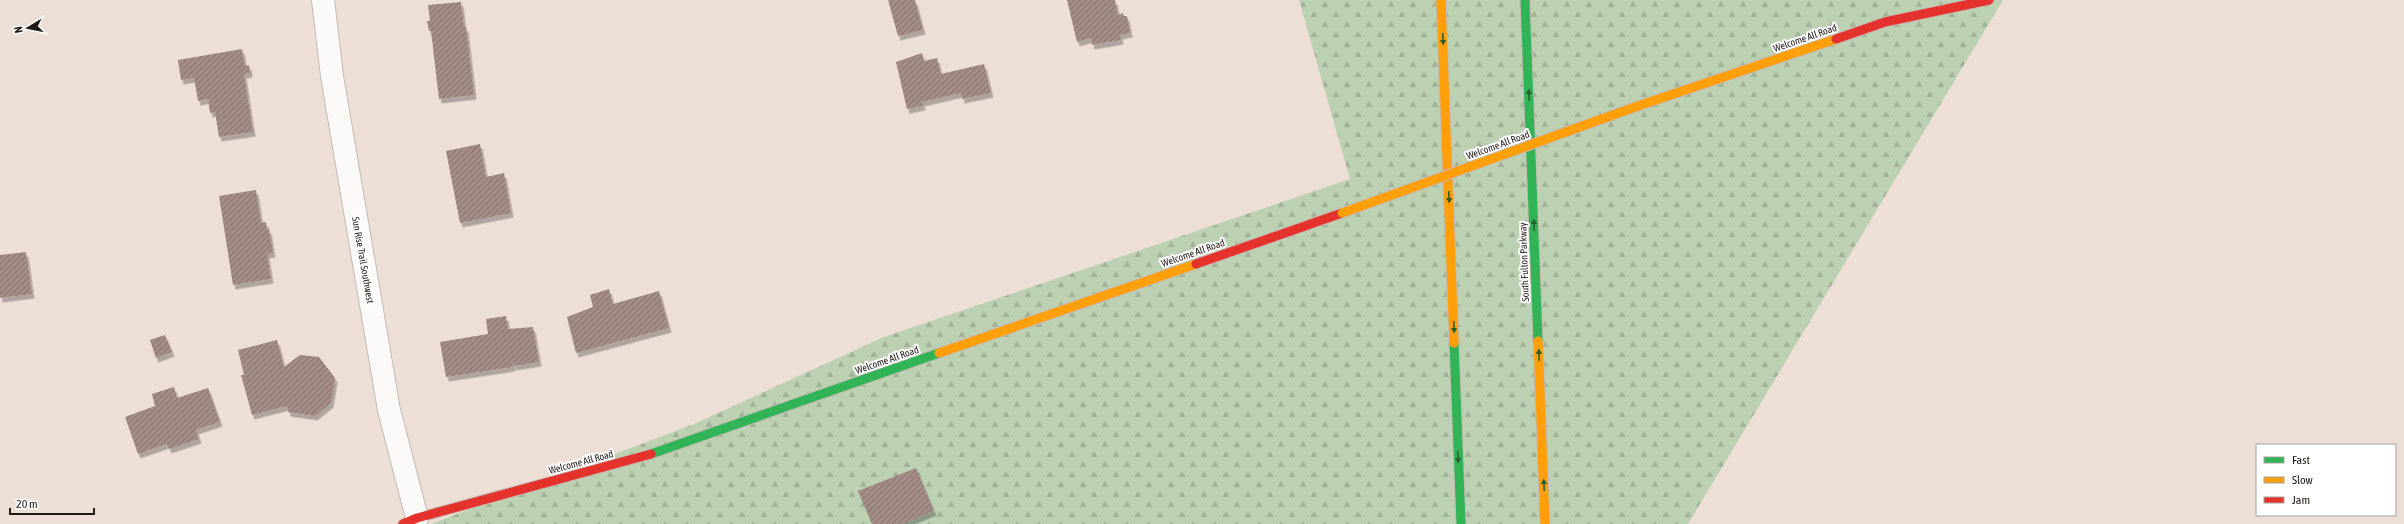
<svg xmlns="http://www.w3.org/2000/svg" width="2404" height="524" viewBox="0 0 2404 524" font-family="'Asap Condensed',sans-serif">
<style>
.forest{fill:url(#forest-firs)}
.building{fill:url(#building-hatch);filter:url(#shadow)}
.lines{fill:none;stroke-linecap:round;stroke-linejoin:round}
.street-casing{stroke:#c6bab4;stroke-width:24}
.fast-casing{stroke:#c6bab4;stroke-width:11}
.slow-casing{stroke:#c6bab4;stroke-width:11}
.jam-casing{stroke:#c6bab4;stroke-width:11}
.street{stroke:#fcfaf9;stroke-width:22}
.fast{stroke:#30b455;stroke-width:9}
.slow{stroke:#ff9f0a;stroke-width:9}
.jam{stroke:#e5322d;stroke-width:9}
.slow-bridge-casing{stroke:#c6bab4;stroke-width:11;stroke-linecap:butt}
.slow-bridge{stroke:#ff9f0a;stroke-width:9}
.oneway{fill:#285f31}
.labels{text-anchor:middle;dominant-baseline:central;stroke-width:4;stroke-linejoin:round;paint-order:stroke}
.street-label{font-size:10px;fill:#221914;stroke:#fff}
</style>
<defs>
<pattern id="forest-firs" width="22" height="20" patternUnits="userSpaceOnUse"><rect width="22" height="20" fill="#bcd0b2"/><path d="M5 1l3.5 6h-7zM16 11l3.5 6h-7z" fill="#a1b298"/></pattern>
<pattern id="building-hatch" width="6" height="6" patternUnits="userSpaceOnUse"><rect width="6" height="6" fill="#a38c85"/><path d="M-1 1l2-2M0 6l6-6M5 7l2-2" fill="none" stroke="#84726c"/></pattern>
<filter id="shadow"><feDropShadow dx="2.5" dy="4.5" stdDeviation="0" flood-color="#0004"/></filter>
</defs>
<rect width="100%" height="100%" fill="#edded6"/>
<path class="forest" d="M1299 0H2003L1688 524H431L694 424 884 337 1350 179Z"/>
<path class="building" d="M888 0H915L923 30 898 36Z
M1067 0H1115L1118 15 1123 13 1124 16H1127L1130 33 1120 35 1121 40 1092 45 1091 38 1077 42Z
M461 2 464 27H466L474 95 439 99 431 31H429L427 21H430L428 5Z
M242 49 245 66 249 65 250 73 244 74 253 132 219 137 215 112 210 113 208 99 198 101 194 78 181 80 178 60Z
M922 53 924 61 937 58 941 74 984 64 991 93 962 99 961 93 922 102 923 106 907 109 896 62Z
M480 144 486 177 504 173 511 213 460 223 446 151Z
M256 190 261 223 266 222 267 230 269 229 273 253 267 254 271 279 233 285 219 196Z
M26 252 32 294 0 298V255Z
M609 289 613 304 659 291 669 328 576 353 567 317 593 307 590 295Z
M506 316 508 329 533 327 539 362 514 366 513 361V367L446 377 440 342 488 334 486 319Z
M165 335 172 352 156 358 150 340Z
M277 340 284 367 300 355 319 357 335 378 331 403 315 416 288 412 287 406 252 415 241 375H244L238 350Z
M174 387 177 398 208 388 220 422 196 430 199 439 169 449 167 444 138 454 125 417 155 406 152 394Z
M916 468 934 511 903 524H872L858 491Z"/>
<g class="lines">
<g class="street-casing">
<path id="street" d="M323 0 332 76 389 410 417 518"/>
</g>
<g class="fast-casing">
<path id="fast" d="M1525 0 1538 341
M1454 343 1461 524
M651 454 939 353"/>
</g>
<g class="slow-casing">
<path id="slow" d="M1441 0 1454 343
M1635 107 1836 39
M1538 341 1545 524
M939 353 1196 264"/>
</g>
<g class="jam-casing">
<path id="jam" d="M1836 39 1885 22 1989 0
M1196 264 1342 213
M403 524 417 518 651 454"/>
</g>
<use href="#street" class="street"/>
<use href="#fast" class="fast"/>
<use href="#slow" class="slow"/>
<use href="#jam" class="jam"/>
<g class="slow-bridge-casing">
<path id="slow-bridge" d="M1342 213 1635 107"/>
</g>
<use href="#slow-bridge" class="slow-bridge"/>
</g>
<defs><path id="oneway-solid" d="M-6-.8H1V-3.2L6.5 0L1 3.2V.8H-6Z"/></defs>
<g class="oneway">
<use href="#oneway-solid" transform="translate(1443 39) rotate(88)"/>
<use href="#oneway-solid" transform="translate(1529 95) rotate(-92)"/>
<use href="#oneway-solid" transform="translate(1449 197) rotate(88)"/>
<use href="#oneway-solid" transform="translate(1534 225) rotate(-92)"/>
<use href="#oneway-solid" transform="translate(1454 327) rotate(88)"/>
<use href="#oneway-solid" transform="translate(1539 355) rotate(-92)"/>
<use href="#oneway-solid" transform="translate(1458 457) rotate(88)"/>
<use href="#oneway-solid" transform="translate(1544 485) rotate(-92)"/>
</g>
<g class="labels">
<g class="street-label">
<text transform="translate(1805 38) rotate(-19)">Welcome All Road</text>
<text transform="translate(1498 145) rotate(-20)">Welcome All Road</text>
<text transform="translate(1193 253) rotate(-19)">Welcome All Road</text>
<text transform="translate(363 260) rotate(80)">Sun Rise Trail Southwest</text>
<text transform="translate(1524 262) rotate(-92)">South Fulton Parkway</text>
<text transform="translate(887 360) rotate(-19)">Welcome All Road</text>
<text transform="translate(581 462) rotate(-15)">Welcome All Road</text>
</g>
</g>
<rect x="2256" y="444" width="140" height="72" fill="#ffffff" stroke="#a7a3a1"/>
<rect x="2264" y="457" width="20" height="6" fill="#30b455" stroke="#a7a3a1"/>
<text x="2292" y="464" font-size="12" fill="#221914">Fast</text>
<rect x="2264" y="477" width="20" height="6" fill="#ff9f0a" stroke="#a7a3a1"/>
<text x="2292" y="484" font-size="12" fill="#221914">Slow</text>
<rect x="2264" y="497" width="20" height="6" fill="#e5322d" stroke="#a7a3a1"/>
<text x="2292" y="504" font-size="12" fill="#221914">Jam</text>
<g transform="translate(28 28) rotate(260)" stroke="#ffffff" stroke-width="3" paint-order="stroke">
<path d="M0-3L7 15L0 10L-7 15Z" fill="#221914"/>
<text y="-6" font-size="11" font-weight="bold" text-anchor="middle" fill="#221914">N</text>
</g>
<path d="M10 508v6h84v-6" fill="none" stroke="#221914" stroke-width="2"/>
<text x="16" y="508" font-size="12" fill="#221914" stroke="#ffffff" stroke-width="3" paint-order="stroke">20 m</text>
</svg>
